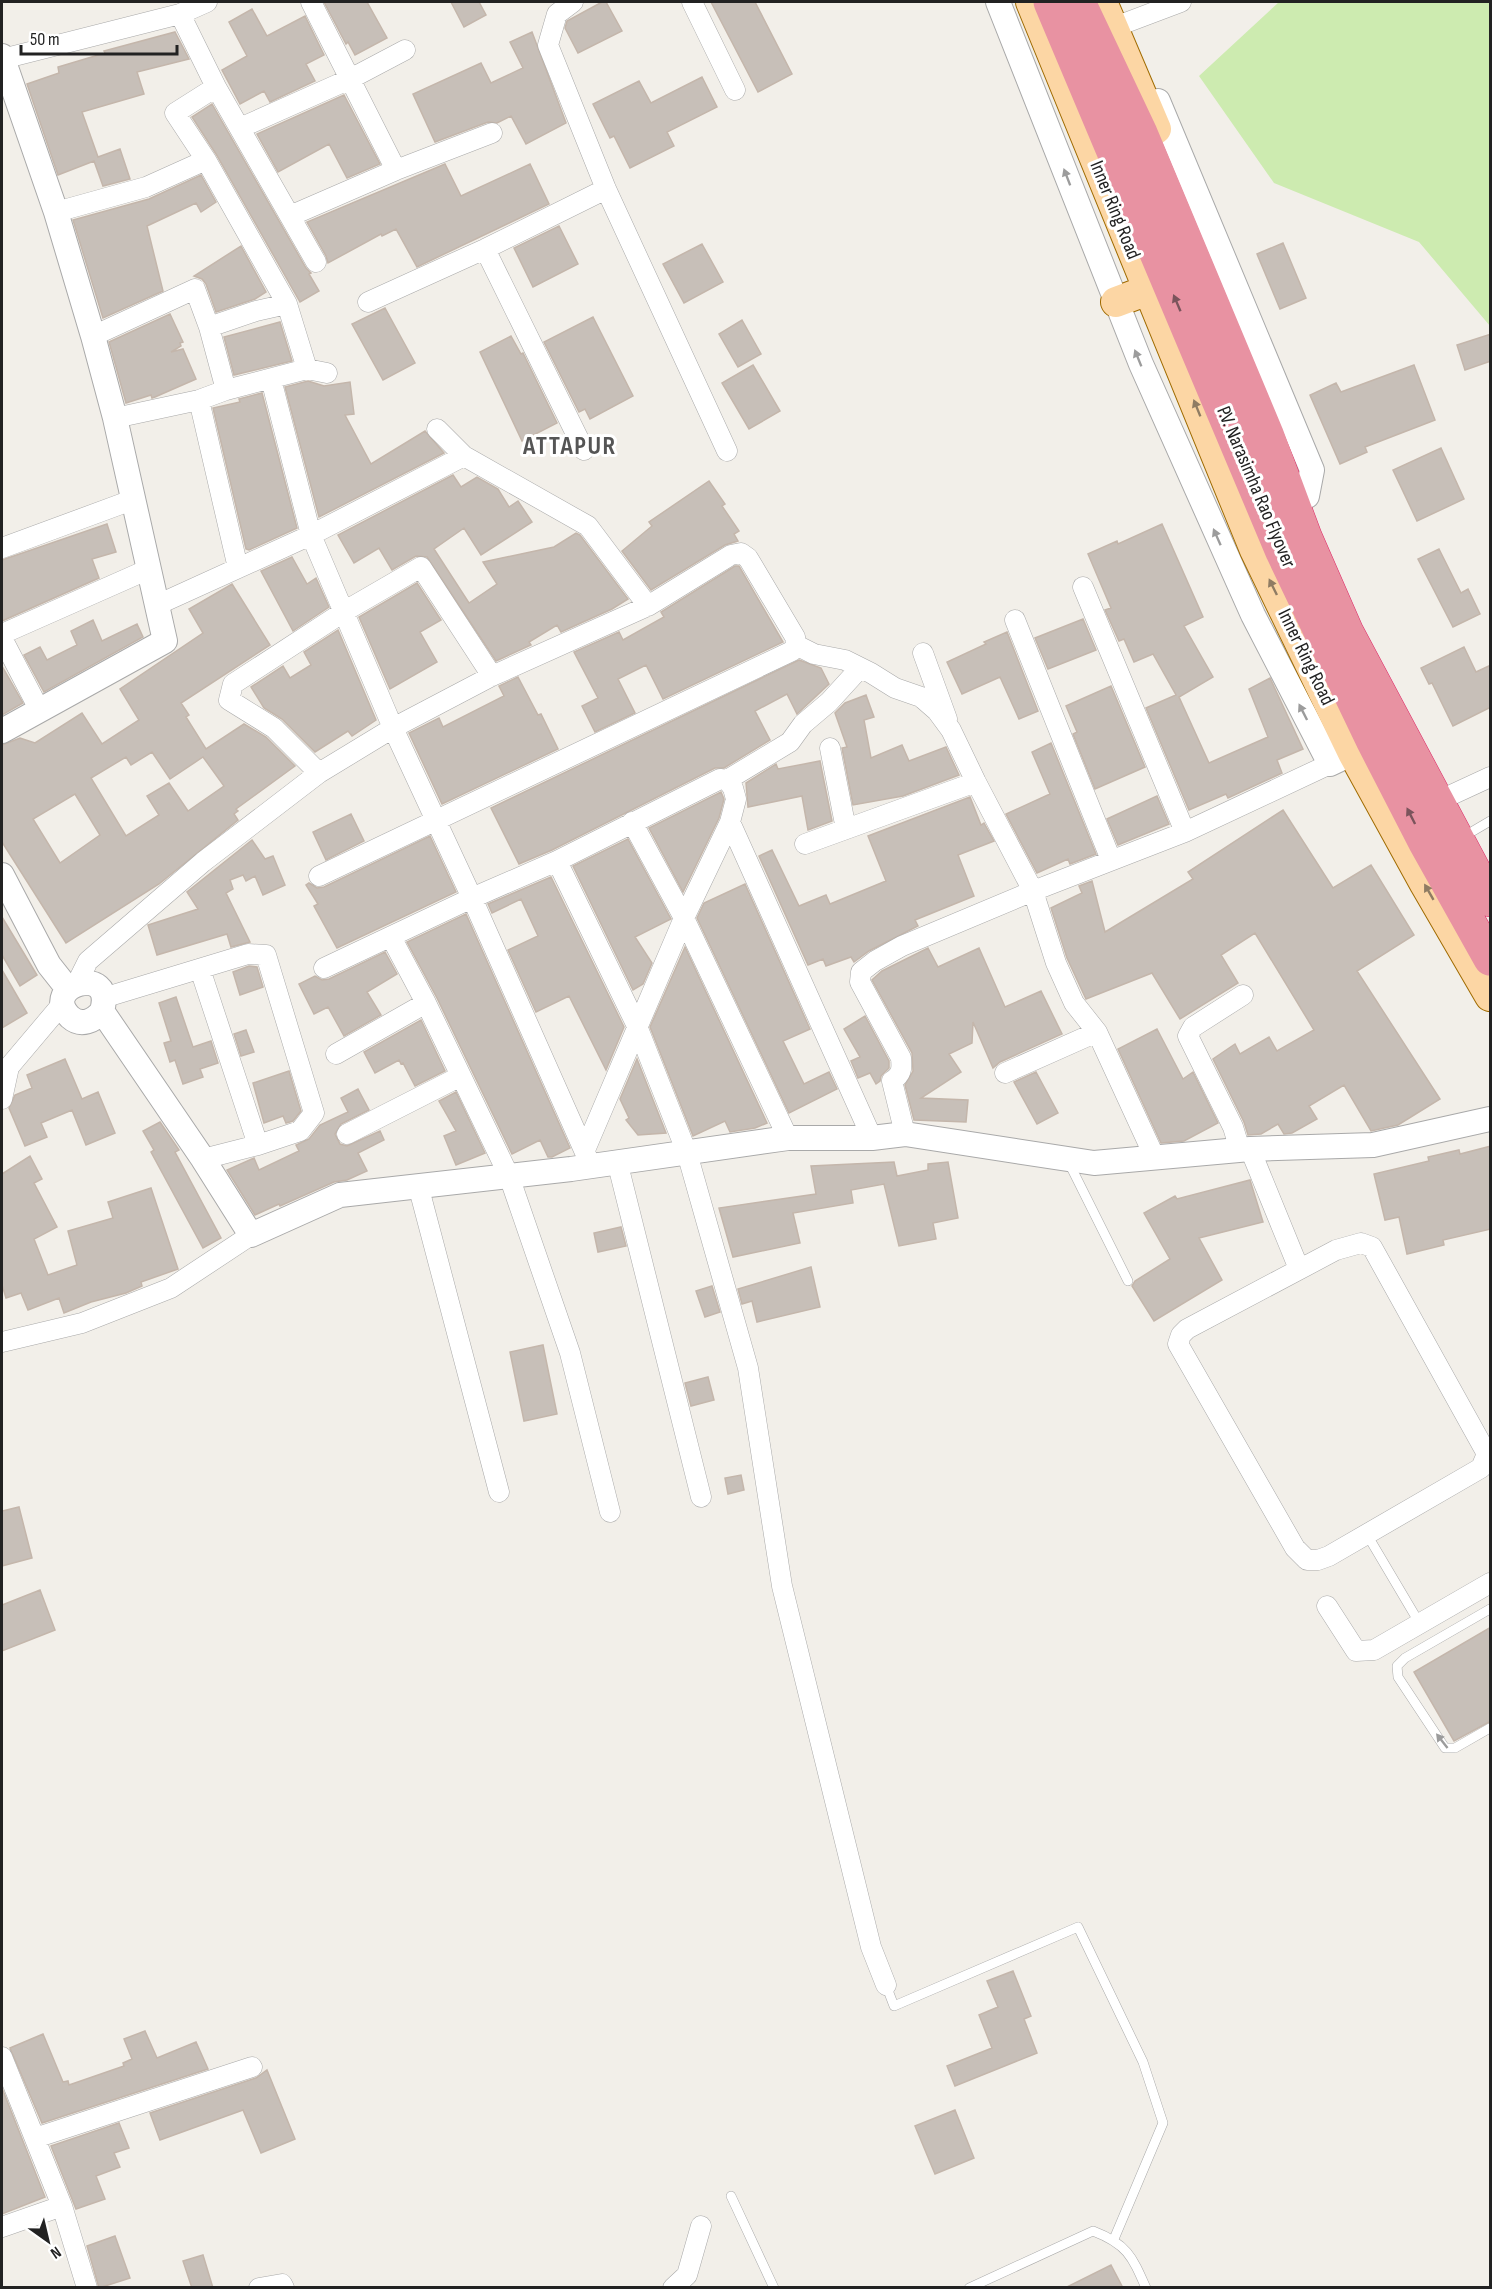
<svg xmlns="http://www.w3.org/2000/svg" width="1492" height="2289" viewBox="0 0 1492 2289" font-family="'Sofia Sans Condensed',sans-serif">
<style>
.grass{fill:#cdebb0}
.building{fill:#c7bfb8;stroke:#c4b6ab;stroke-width:1.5;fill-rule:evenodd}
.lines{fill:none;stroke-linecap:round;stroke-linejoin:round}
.service-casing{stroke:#a9a9a9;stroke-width:10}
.minor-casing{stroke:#a9a9a9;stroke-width:21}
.tertiary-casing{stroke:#a9a9a9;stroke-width:26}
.primary-casing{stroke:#a06b00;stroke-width:32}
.motorway-casing{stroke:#dc2a67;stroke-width:34}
.service{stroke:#fff;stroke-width:9}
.minor{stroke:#fff;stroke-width:20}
.tertiary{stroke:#fff;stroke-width:24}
.primary{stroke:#fcd6a4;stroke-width:30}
.motorway{stroke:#e892a2;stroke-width:33}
.oneway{fill:#9c9c9c}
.oneway2{fill:#7b545c}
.oneway3{fill:#8f7c63}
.labels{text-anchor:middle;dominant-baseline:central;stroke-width:6;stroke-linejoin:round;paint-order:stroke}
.street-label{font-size:20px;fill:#222;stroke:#fff}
.district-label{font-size:26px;font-weight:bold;letter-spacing:1.5px;fill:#555;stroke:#fff}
</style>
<rect width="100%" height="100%" fill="#f2efe9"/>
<path class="grass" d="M1279 2H1490V326L1419 242 1274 183 1199 76Z"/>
<path class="building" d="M324 2H367L387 38 355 55 348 42 346 44Z
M451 2H479L486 15 464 27Z
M602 2H606L622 31 578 53 565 28 567 21Z
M711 2H755L792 74 758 92Z
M252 9 267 36 305 16 324 55 306 64 315 81 270 102 264 91 240 104 222 70 247 56 229 22Z
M175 32 189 59 137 72 144 94 82 112 98 157 120 149 130 179 103 186 94 161 58 175 27 84 59 73 58 67 105 53 104 51Z
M532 32 566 123 526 144 511 116 497 123 488 122 435 142 413 94 481 63 491 83 523 68 510 42Z
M702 77 717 107 667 132 674 146 630 168 614 136 610 138 593 104 639 81 651 103Z
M344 95 380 164 347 178 329 144 278 172 257 134Z
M212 104 306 268 311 273 309 274 319 291 300 302 216 154 192 117Z
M445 164 461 196 530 164 549 204 417 267 396 229 382 236 381 234 328 263 326 256 307 222Z
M201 175 216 202 201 212 196 203 147 226 163 291 103 318 73 220 149 199Z
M559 226 578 264 533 287 514 248Z
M1283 243 1306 298 1280 309 1257 254Z
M702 244 723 282 684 303 663 264Z
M241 246 266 292 255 299 216 312 206 284 202 279 194 276Z
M385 308 415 363 383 380 352 324Z
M170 314 183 342 180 343 181 346 171 352 183 349 196 379 155 397 152 398 151 395 126 403 109 342Z
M593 317 633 396 590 419 585 409 579 412 544 342Z
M742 320 761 354 738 367 719 334Z
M280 322 292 361 234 375 224 337Z
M1491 334V361L1465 370 1457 345Z
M511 336 521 354 523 353 557 423 522 441 480 352Z
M753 365 780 411 749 429 722 383Z
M1414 365 1435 420 1365 447 1367 452 1340 464 1310 395 1336 383 1341 392Z
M308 381 324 386 350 382 354 414 345 415 371 464 425 431 444 453 319 517 285 387Z
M262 393 297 528 249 550 246 549 213 408 240 402 239 399Z
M1441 448 1464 499 1417 521 1393 470Z
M453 475 461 487 477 477 498 489 509 507 518 501 532 522 481 555 464 528 434 549 469 603 497 584 483 562 554 547 576 533 580 535 628 599 612 609 561 632 557 625 529 642 531 645 496 661 427 557 416 556 392 570 379 548 354 563 338 535Z
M709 481 725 504 722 506 739 531 734 534 738 541 725 545 651 590 622 551 652 526 649 522Z
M107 524 116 552 92 559 99 578 2 621V560Z
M1162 524 1203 617 1184 626 1213 677 1179 697 1209 763 1268 737 1249 689 1270 678 1303 749 1277 760 1282 773 1228 798 1226 794 1189 810 1146 708 1176 695 1153 654 1134 662 1124 639 1119 641 1105 610 1111 608 1088 554 1117 541 1118 544Z
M1439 549 1461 593 1468 589 1480 614 1453 627 1418 559Z
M292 557 307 584 316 578 329 607 293 631 261 571Z
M735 566H739L783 642 663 699 646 665 618 679 635 713 595 732 582 706 598 698 574 652 619 632 623 640 664 617 661 612Z
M417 583 441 620 420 632 437 662 390 689 359 617Z
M232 584 270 645 181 703 189 715 186 717 206 749 244 724 266 737 295 766 236 809 238 811 234 814 238 820 159 884 66 943 2 842V745L20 738 35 743 82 713 102 744 139 720 120 689 203 633 189 609ZM152 752 170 779 203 757 224 786 188 811 169 783 147 796 159 815 126 836 91 778 126 757 131 765ZM75 794 100 835 60 863 33 819Z
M1083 619 1096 650 1048 669 1035 638Z
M93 620 102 641 137 624 143 637 44 692 24 655 40 647 47 660 77 645 71 631Z
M338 630 376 720 352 736 348 731 315 752 282 719 264 708 251 687 283 666 290 678 311 665 304 652Z
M1007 632 1038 711 1019 719 1000 677 962 694 947 662 986 644 984 642Z
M1464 647 1476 672 1491 665V707L1453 726 1432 683 1429 684 1421 668Z
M799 660 821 668 829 684 797 714 787 694 755 711 770 740 724 768H715L552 850 519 864 491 808Z
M2 666 23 703 2 715Z
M518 677 538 715 541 714 558 749 442 804 409 733 439 718 443 727 504 696 499 686Z
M1111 686 1145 767 1095 789 1073 734 1077 732 1066 706Z
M866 695 874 717 864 720 871 758 902 745 909 761 946 747 959 775 903 796 853 805 842 748 847 747 835 713 845 703Z
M1051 743 1096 854 1070 864 1068 859 1037 873 1006 814 1050 794 1032 752Z
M820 761 832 821 808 830 802 796 748 807 746 783 776 764 778 769Z
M721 792 724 799 719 818 683 892 649 828Z
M1157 796 1169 824 1118 845 1107 819Z
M970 797 981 825 984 823 994 841 958 855 974 896 915 920 918 926 869 951 854 962 851 957 826 966 823 959 808 965 759 856 772 850 799 906 826 895 830 904 886 881 868 836Z
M1283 810 1333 888 1371 865 1414 935 1357 971 1440 1099 1398 1125 1371 1131 1344 1085 1309 1106 1317 1119 1292 1133 1284 1134 1278 1124 1261 1134 1248 1135 1244 1122 1213 1059 1235 1044 1240 1054 1269 1037 1277 1051 1314 1030 1255 933 1221 955 1238 983 1180 1019 1152 973 1086 999 1067 958 1051 908 1082 893 1079 886 1092 881 1105 932 1193 879 1188 872Z
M351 814 364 841 326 860 313 832Z
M430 836 456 892 337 948 314 906 318 904 306 885 309 883 317 888 324 887Z
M628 839 671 919 635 937 652 963 643 984 633 990 573 866Z
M252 840 265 859 273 856 285 885 263 895 255 876 246 881 243 875 230 880 233 889 226 893 250 942 231 947 227 934 157 955 148 925 198 909 187 892Z
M551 877 624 1027 606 1070 569 996 536 1012 508 950 538 936 521 899 492 913 488 904Z
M745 884 810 1029 783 1041 804 1084 829 1072 837 1089 789 1113 697 918 704 903Z
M466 914 570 1148 552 1157H548L540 1140 512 1154 437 998 407 942Z
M2 917 37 975 20 986 2 955Z
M685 947 767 1123 755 1128 730 1132 725 1121 693 1136 650 1027Z
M928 948 938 967 979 948 1005 1007 1041 991 1062 1034 1000 1062 993 1068 973 1022 972 1043 949 1054 961 1072 921 1098 968 1100 966 1122 914 1120 905 1085 913 1071 912 1053 872 980 882 971Z
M385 952 397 974 367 992 381 1015 344 1036 328 1007 314 1014 299 984 315 976 322 980 329 979Z
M249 966 257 967 263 987 240 995 233 972Z
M2 970 27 1013 2 1028Z
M176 997 193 1047 211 1041 218 1063 200 1069 203 1077 183 1084 175 1060 170 1062 164 1043 171 1041 159 1003Z
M865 1016 889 1061V1068L881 1076 880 1081 876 1084 870 1073 858 1078 851 1061 860 1057 844 1029Z
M421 1020 445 1071 415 1086 403 1063 401 1064 399 1060 375 1073 364 1052Z
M1157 1029 1183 1079 1193 1072 1218 1123 1184 1141 1161 1143 1118 1049Z
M246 1030 254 1052 241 1056 234 1034Z
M65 1059 82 1099 98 1092 115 1133 86 1145 72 1110 41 1123 47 1137 25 1146 9 1108 15 1095 32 1088 27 1075Z
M637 1059 666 1133 638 1135 626 1120 629 1118 620 1099Z
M289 1071 301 1111 293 1121 286 1123 283 1116 264 1123 253 1083Z
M1036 1072 1058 1113 1037 1124 1014 1082Z
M358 1089 369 1110 341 1124 335 1134 340 1144 347 1146 380 1131 384 1140 358 1153 367 1171 347 1180 334 1182 280 1206 279 1204 255 1215 227 1170 254 1158 259 1170 299 1151 296 1145 309 1139 320 1125 348 1112 341 1098Z
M456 1092 485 1153 456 1165 444 1136 456 1131 439 1101Z
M160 1122 179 1150 175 1152 221 1238 203 1248 151 1152 154 1150 143 1131Z
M1491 1146V1229L1443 1240 1444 1245 1407 1254 1399 1217 1385 1220 1374 1174 1429 1161 1428 1157 1459 1150 1460 1154Z
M30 1156 42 1179 34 1183 57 1227 34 1239 48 1275 77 1265 68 1231 113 1218 108 1202 151 1188 178 1269 141 1282 142 1286 126 1293 91 1302 64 1313 59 1298 28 1310 21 1293 6 1298 2 1285V1174Z
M894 1162 897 1176 928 1170V1164L948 1162 958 1218 933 1223 936 1239 899 1246 884 1184 851 1190 853 1203 793 1213 800 1243 733 1257 719 1208 816 1194 811 1166Z
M1250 1180 1263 1222 1199 1238 1222 1280 1154 1321 1132 1286 1135 1281 1170 1259 1144 1213 1175 1196 1177 1199Z
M621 1227 626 1246 598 1252 594 1233Z
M811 1267 820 1307 757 1322 752 1301 742 1304 738 1289Z
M712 1286 720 1312 705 1317 696 1291Z
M543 1345 557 1414 524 1421 510 1352Z
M708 1377 714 1400 691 1406 685 1383Z
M741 1475 744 1490 728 1494 725 1478Z
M19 1507 32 1558 2 1566V1511Z
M40 1590 55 1630 2 1651V1605Z
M1491 1627V1721L1454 1741 1414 1672Z
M1013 1971 1031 2016 1024 2019 1037 2053 955 2086 947 2066 992 2048 979 2015 998 2007 987 1981Z
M145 2031 157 2058 196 2042 208 2069 42 2123 10 2048 43 2034 63 2082 68 2081 69 2085 124 2066 123 2063 132 2059 124 2039Z
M267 2070 295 2139 261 2153 243 2110 160 2140 150 2113 256 2078Z
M2 2088 45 2197 2 2214Z
M955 2110 974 2158 935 2174 915 2126Z
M119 2123 129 2148 114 2153 120 2167 96 2176 105 2199 76 2209 51 2146Z
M115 2236 130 2278 99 2288 87 2246Z
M203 2255 213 2288H192L183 2261Z
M1111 2265 1123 2288H1065Z"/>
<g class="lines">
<g class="service-casing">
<path id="service" d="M1468 834 1490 821
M1069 1163 1128 1281
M1372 1543 1420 1624
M1490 1609 1405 1658 1397 1666 1398 1677 1445 1748H1455L1490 1728
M886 1985 894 2006 1078 1927 1143 2062 1163 2123 1114 2239
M731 2196 774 2288
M969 2288 1093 2231C1127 2244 1132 2256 1146 2288"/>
</g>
<g class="minor-casing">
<path id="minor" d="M311 2 396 170
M573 2 557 14 548 45 606 189 727 451
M692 2 735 90
M180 14 216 87 175 113 206 160 287 304 307 369
M1112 28 1181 2
M2 59 180 14 207 2
M216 87 316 262
M240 128 350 79 405 50
M56 212 146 187 206 160
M290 216 396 170 492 133
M485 249 584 450
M368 302 485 249 606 189
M209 327 256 311 287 304
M93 336 195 289 209 327 226 390
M271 379 311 535 393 728 472 898 591 1166
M199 400 238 568
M115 418 199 400 226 390 307 369 327 373
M437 429 464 456 588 526 648 606
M2 548 132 500
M1083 587 1185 832
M157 605 311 535 464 456
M1015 620 1111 860
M2 634 149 569
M2 638 40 711
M923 653 947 719
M830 748 846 829
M319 773 274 728 229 700 233 684 345 611 421 567 492 676
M727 780 790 742 803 724 829 702 860 668
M1449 796 1490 777
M632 822 684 918 788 1138
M730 822 872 1138
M805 844 976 782
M557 861 637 1026 687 1153 748 1368 782 1586 871 1947 886 1985
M319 876 792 651 796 645
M391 937 426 1003 509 1176 570 1353 610 1512
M324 968 472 898 557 861 720 779 727 780 733 788 736 799 730 822 684 918 585 1150
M200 969 258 1145
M77 983 88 961 203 862 319 773 393 728 492 676 648 606 731 555 741 553 748 558 795 637 796 645 814 654 845 660 871 673 895 688 921 697 937 711 951 730 976 782 1033 891 1056 963 1074 1003 1097 1032 1155 1158
M103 998 248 954 266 955 314 1113 300 1131 258 1145 203 1159
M336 1054 426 1003
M1005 1073 1097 1032
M2 1099 9 1067 63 1003
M347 1134 461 1076
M905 1134 892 1081C902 1074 902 1069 901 1058L860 982 861 972 875 961 902 946 1033 891 1185 832 1330 764
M1250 1149 1299 1269
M1240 1150 1233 1127 1188 1036 1193 1027 1243 995
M617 1161 701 1497
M418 1185 499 1492
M1361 1243 1372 1247 1487 1454 1481 1468 1329 1556 1318 1560H1307L1295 1548 1178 1344 1181 1335 1187 1329 1336 1250Z
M2 1342 82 1323 171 1288 251 1235
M1327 1606 1356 1651 1374 1650 1490 1583
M2 2057 62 2206 87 2288
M35 2138 252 2067
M2 2227 62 2206
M259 2288 282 2284 284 2288
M673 2288 687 2275 701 2226"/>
</g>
<g class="tertiary-casing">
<path id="tertiary" d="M998 2 1141 364 1253 615 1330 764 1353 753
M2 56 56 212 93 336 115 418 165 641 2 731
M1158 101 1312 470 1307 496
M2 875 49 965 68 989
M102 1011C94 1021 81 1027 70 1017 38 986 116 962 102 1011L203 1159 251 1235 340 1195 571 1169 788 1138H872L905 1134 1094 1163 1250 1149 1373 1145 1490 1119"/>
</g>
<g class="primary-casing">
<path id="primary" d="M1031 2 1255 550 1353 753 1425 884 1490 996
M1102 2 1156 129
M1116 302 1148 290"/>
</g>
<g class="motorway-casing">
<path id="motorway" d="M1050 2 1282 552 1372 740 1425 843 1490 959
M1079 2 1141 133 1267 434 1305 536 1347 632 1490 900"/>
</g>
<use href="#service" class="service"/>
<use href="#minor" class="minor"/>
<use href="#tertiary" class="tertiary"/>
<use href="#primary" class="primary"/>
<use href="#motorway" class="motorway"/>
</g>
<defs><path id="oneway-solid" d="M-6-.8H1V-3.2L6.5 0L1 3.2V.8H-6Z" transform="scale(1.5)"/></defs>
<g class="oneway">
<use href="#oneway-solid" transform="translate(1067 177) rotate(-111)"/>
<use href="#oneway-solid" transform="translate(1138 358) rotate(-112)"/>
<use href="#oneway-solid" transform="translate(1217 537) rotate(-114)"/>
<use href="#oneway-solid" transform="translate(1303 712) rotate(-117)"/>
<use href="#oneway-solid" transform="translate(1442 1741) rotate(-128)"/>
</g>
<g class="oneway2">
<use href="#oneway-solid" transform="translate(1177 303) rotate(-113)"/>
<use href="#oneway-solid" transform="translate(1411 816) rotate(-117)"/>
</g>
<g class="oneway3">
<use href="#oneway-solid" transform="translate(1197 408) rotate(-112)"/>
<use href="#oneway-solid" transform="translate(1273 587) rotate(-116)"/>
<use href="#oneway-solid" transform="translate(1429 892) rotate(-120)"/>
</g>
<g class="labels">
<g class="street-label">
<text transform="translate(1115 210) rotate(68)">Inner Ring Road</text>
<text transform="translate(1256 487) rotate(67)">P.V. Narasimha Rao Flyover</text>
<text transform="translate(1306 657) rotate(64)">Inner Ring Road</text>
</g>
<g class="district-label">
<text x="570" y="446">ATTAPUR</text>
</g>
</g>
<rect width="1492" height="2289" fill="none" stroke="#222222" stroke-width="6"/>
<g transform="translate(48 2241) rotate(146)" stroke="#ffffff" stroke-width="4.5" paint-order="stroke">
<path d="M0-4.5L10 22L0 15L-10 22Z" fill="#222222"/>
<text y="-9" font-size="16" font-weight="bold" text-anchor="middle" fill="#222222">N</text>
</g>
<path d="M21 45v9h156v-9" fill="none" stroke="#222222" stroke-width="3"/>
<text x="30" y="45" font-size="18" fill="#222222" stroke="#ffffff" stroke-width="4.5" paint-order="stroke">50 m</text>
</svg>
